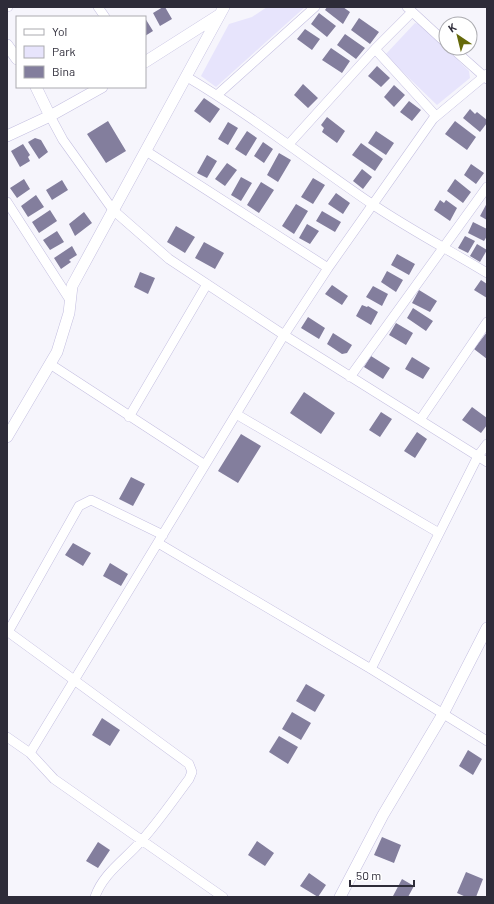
<svg xmlns="http://www.w3.org/2000/svg" width="494" height="904" viewBox="0 0 494 904" font-family="Barlow,sans-serif">
<style>
.green{fill:#e7e4fc}
.building{fill:#837e9d}
.lines{fill:none;stroke-linecap:round;stroke-linejoin:round}
.minor-casing{stroke:#c4bfe0;stroke-width:10}
.tertiary-casing{stroke:#c4bfe0;stroke-width:12}
.minor{stroke:#fff;stroke-width:9}
.tertiary{stroke:#fff;stroke-width:11}
</style>
<rect width="100%" height="100%" fill="#f6f5fc"/>
<path class="green" d="M267 7H305L216 87 201 76 229 24 252 17Z
M415 23 422 25 469 71 470 78 437 105 385 55Z"/>
<path class="building" d="M163 7H165L172 19 160 26 153 13Z
M327 7H343L350 12 343 24 325 10Z
M319 13 336 26 327 37 311 24Z
M145 18 153 31 145 36Z
M359 18 379 32 370 44 351 30Z
M305 29 320 39 312 50 297 39Z
M345 34 365 48 356 59 337 45Z
M331 48 350 61 342 73 322 60Z
M377 66 390 78 381 87 368 76Z
M303 84 318 98 308 108 294 95Z
M394 85 405 95 394 107 384 97Z
M204 98 220 109 210 123 194 111Z
M409 101 421 110 412 121 400 112Z
M470 109 475 114 477 112 487 120V123L480 132 463 118Z
M327 117 345 131 337 143 322 132 324 128 321 125Z
M108 121 126 151 106 163 87 134Z
M455 121 476 137 467 150 445 134Z
M228 122 238 128 228 145 218 139Z
M247 131 257 138 246 156 235 149Z
M376 131 394 143 386 155 368 143Z
M35 138 41 140 48 152 39 159 28 142Z
M263 142 273 149 264 163 254 156Z
M361 143 383 159 375 171 352 155Z
M23 144 30 155 28 157 30 161 20 167 11 151Z
M279 153 291 160 278 182 267 175Z
M207 155 217 161 207 178 197 173Z
M227 163 237 170 225 186 215 179Z
M471 164 484 173 476 184 464 175Z
M362 169 372 177 363 189 353 181Z
M241 177 252 183 241 201 231 195Z
M313 178 325 185 313 204 301 197Z
M24 179 30 189 17 198 10 188Z
M455 179 471 192 463 203 447 191Z
M62 180 68 190 52 200 46 190Z
M261 182 274 190 259 213 247 205Z
M336 193 350 203 343 214 328 204Z
M36 195 44 207 28 217 21 206Z
M440 200 444 203 446 200 457 208 450 221 434 210Z
M487 203V220L480 216Z
M296 204 308 211 294 234 282 226Z
M50 210 57 221 39 233 32 222Z
M322 211 341 222 335 232 316 221Z
M84 212 92 223 75 236 69 224Z
M473 222 487 229V236L484 241 468 233Z
M307 224 319 231 310 244 299 238Z
M176 226 195 237 185 253 167 242Z
M57 231 64 242 50 250 43 240Z
M465 236 475 241 468 253 458 248Z
M204 242 224 253 215 269 195 258Z
M477 244 487 250 480 262 470 256Z
M72 246 77 255 69 260 71 262 61 269 54 258Z
M397 254 415 264 409 275 391 265Z
M387 271 403 280 396 292 381 282Z
M140 272 155 278 148 294 134 287Z
M481 280 487 284V298L474 290Z
M332 285 348 296 342 305 325 294Z
M373 286 388 294 382 306 366 297Z
M419 290 437 301 430 312 412 303Z
M362 305 367 307 368 306 378 312 371 325 356 316Z
M413 308 433 321 426 331 407 318Z
M308 317 325 328 319 339 301 328Z
M396 323 413 333 406 345 389 335Z
M487 332V359L474 349Z
M333 333 352 345 347 353 342 354 327 344Z
M371 356 390 368 383 379 364 367Z
M412 357 430 368 423 379 405 369Z
M304 392 335 413 321 434 290 413Z
M472 407 487 418V425L481 433 462 420Z
M381 412 392 419 380 437 369 430Z
M417 432 427 439 415 458 404 451Z
M241 434 261 446 238 483 218 471Z
M131 477 145 484 133 506 119 499Z
M73 543 91 553 83 566 65 555Z
M110 563 128 574 121 586 103 576Z
M306 684 325 695 315 712 296 701Z
M292 712 311 723 301 740 282 729Z
M102 718 120 730 110 746 92 735Z
M279 736 298 747 288 764 269 752Z
M468 750 482 759 473 775 459 766Z
M382 837 401 845 394 863 374 855Z
M257 841 274 853 265 866 248 855Z
M98 842 110 850 98 868 86 861Z
M466 872 483 879 476 897H466L457 893Z
M309 873 326 885 318 897 300 886Z
M402 879 414 886 408 897H396L393 896Z"/>
<g class="lines">
<g class="minor-casing">
<path id="minor" d="M7 7H8
M98 7 105 17
M407 7 446 43
M452 48 487 79
M375 49 436 116
M187 77C251 115 310 162 372 204 409 229 449 250 487 273
M217 95 315 7
M50 116 63 140 113 210 169 259 284 335 487 462
M289 144 375 49 412 12
M146 151 328 268
M7 202 70 300
M50 364 205 465
M350 377 487 187
M236 414 439 533
M129 417 207 284
M420 420 487 322
M158 543 371 669 487 741
M7 631 189 764 192 772 189 779C174 799 159 821 142 840 126 859 103 873 95 897
M8 632 79 506 91 500 163 535
M371 669 478 456 487 444
M7 737 30 753 54 779 223 897
M30 753 284 335 328 268 433 119 487 74"/>
</g>
<g class="tertiary-casing">
<path id="tertiary" d="M7 45 17 59
M145 62 219 15
M36 87 50 116
M7 136 50 116 102 87
M7 437 57 352 69 313 72 286 224 7
M340 897 383 815 443 714 487 628"/>
</g>
<use href="#minor" class="minor"/>
<use href="#tertiary" class="tertiary"/>
</g>
<rect width="494" height="904" fill="none" stroke="#2e2c39" stroke-width="16"/>
<rect x="16" y="16" width="130" height="72" fill="#ffffff" stroke="#ababb0"/>
<rect x="24" y="29" width="20" height="6" fill="#ffffff" stroke="#ababb0"/>
<text x="52" y="36" font-size="12" fill="#2e2c39">Yol</text>
<rect x="24" y="46" width="20" height="12" fill="#e7e4fc" stroke="#ababb0"/>
<text x="52" y="56" font-size="12" fill="#2e2c39">Park</text>
<rect x="24" y="66" width="20" height="12" fill="#837e9d" stroke="#ababb0"/>
<text x="52" y="76" font-size="12" fill="#2e2c39">Bina</text>
<g transform="translate(458 36) rotate(325)"><circle r="19" fill="#ffffff" stroke="#ababb0"/>
<path d="M0-3L7 15L0 10L-7 15Z" fill="#666a0a"/>
<text y="-6" font-size="11" font-weight="bold" text-anchor="middle" fill="#2e2c39">K</text>
</g>
<path d="M350 880v6h64v-6" fill="none" stroke="#2e2c39" stroke-width="2"/>
<text x="356" y="880" font-size="12" fill="#2e2c39" stroke="#ffffff" stroke-width="3" paint-order="stroke">50 m</text>
</svg>
